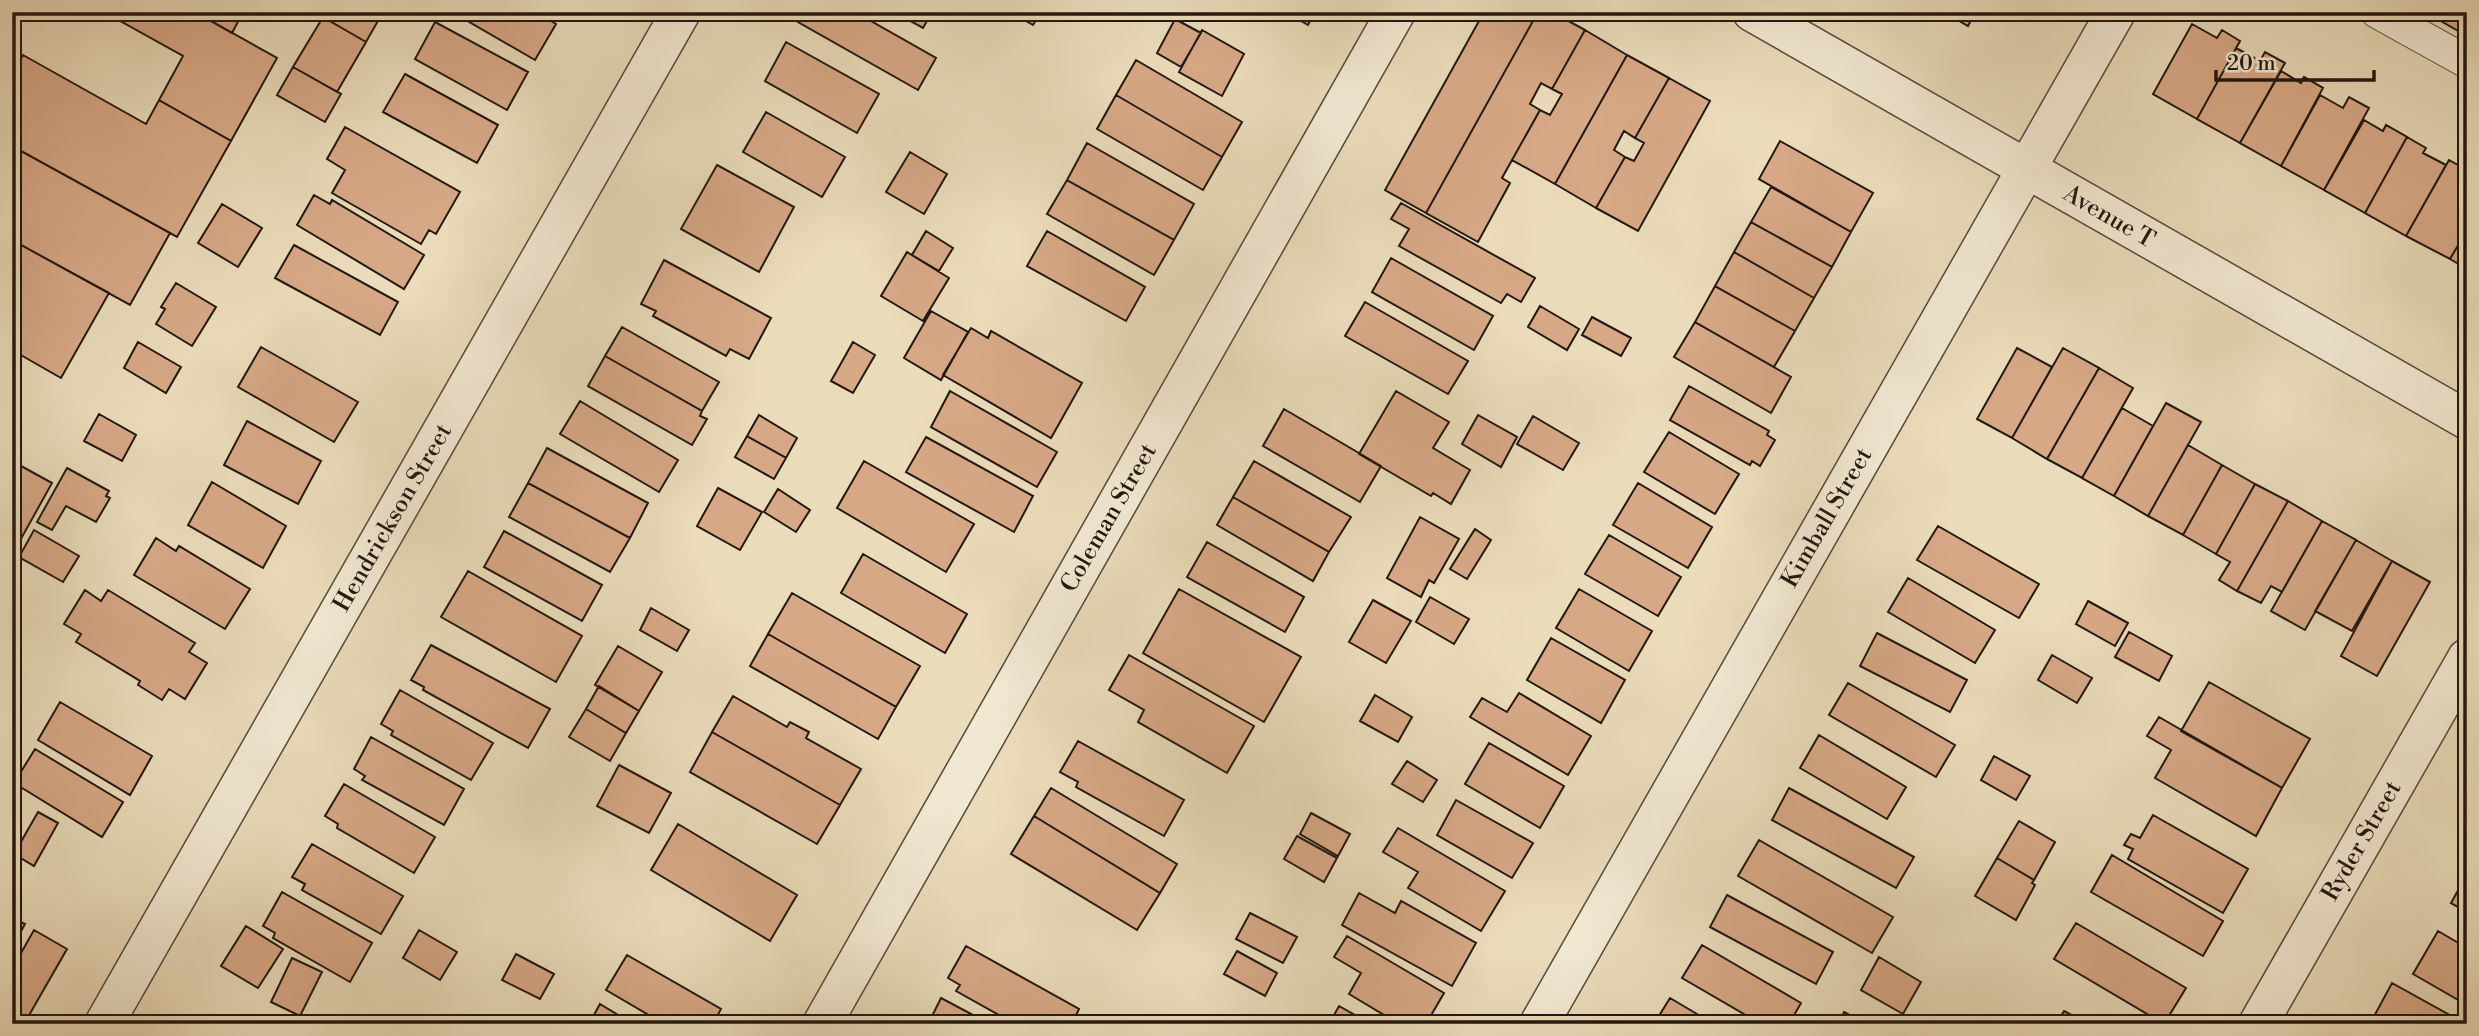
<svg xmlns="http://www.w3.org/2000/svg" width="2479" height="1036" viewBox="0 0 2479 1036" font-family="'Libre Bodoni',serif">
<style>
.building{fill:#d7a886;stroke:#221711;stroke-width:2}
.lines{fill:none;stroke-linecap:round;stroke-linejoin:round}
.service-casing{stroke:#54483b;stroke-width:34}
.minor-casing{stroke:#54483b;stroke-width:41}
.service{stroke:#f1e8d2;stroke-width:32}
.minor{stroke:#f1e8d2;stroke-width:38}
.labels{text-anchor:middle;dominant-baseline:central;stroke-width:6;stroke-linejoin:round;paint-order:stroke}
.street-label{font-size:24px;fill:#221711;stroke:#f1e8d2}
</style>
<rect width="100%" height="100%" fill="#eadbba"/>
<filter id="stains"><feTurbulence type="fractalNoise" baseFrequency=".00286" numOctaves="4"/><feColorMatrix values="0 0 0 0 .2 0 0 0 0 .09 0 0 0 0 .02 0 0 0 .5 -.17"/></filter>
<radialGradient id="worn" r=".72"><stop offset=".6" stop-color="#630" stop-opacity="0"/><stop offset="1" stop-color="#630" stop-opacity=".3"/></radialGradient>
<path class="building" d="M104 12H195L277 58 231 141 159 100 183 56Z
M195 12H243L232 33Z
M325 12H383L366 42 323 17Z
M452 12H536L556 24 535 60Z
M803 12H855L936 58 918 90 798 22Z
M894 12H932L923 28Z
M1010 12H1041L1033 25Z
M1285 12H1315L1308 25Z
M1484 12H1538L1426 213 1385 190Z
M1538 12H1552L1585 30 1552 89 1541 83 1530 104 1540 110 1502 178 1510 183 1478 242 1426 213Z
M1944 12H1975L1968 26Z
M2425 12H2467V23L2460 32Z
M323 17 366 42 337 92 293 67Z
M1175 19 1201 33 1181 67 1157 53Z
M435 22 528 72 507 110 415 59Z
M2192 24 2217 38 2222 30 2240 41 2197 119 2153 94Z
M1202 30 1244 54 1222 96 1179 72Z
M1585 30 1627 55 1555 184 1512 160 1540 110 1550 115 1562 94 1552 89Z
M786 42 879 94 857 133 765 81Z
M2236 48 2260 61 2265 52 2285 63 2240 143 2197 119Z
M23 55 146 124 159 100 231 141 177 237 12 146V74Z
M1627 55 1669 78 1635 138 1624 131 1614 150 1625 157 1596 208 1555 184Z
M1136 60 1242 122 1222 157 1116 95Z
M293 67 341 94 325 122 277 95Z
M2281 71 2301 83 2304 77 2323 88 2281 166 2240 143Z
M405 74 498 125 477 163 383 112Z
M1669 78 1710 101 1638 231 1596 208 1625 157 1634 161 1644 143 1635 138Z
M1116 95 1222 157 1203 190 1097 129Z
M2320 95 2343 108 2349 97 2369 108 2324 190 2281 166Z
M766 112 845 157 822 197 743 152Z
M2364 120 2383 131 2386 125 2407 137 2365 213 2324 190Z
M345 127 460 192 436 234 429 230 421 244 332 193 345 170 327 159Z
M2407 137 2426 148 2423 153 2446 165 2406 236 2365 213Z
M1780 141 1873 193 1851 232 1759 179Z
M1087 143 1194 204 1174 240 1067 180Z
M12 146 170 233 130 305 12 240Z
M910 152 947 174 924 214 886 192Z
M2449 160 2467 170V230L2450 259 2406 236Z
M717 165 794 207 759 272 681 229Z
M1067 180 1174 240 1154 275 1047 214Z
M1771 187 1851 232 1832 267 1751 222Z
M314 195 330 204 332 200 424 255 404 289 297 225Z
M1401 203 1535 278 1521 302 1507 294 1501 303 1399 246 1409 229 1391 219Z
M222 204 262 228 238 267 198 243Z
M1751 222 1832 267 1814 298 1734 252Z
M2467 230V269L2450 259Z
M926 231 953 248 939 271 912 255Z
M1047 231 1145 287 1126 321 1027 266Z
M12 240 109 293 61 378 12 350Z
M294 245 398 302 380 335 275 278Z
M907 252 949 278 923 321 881 296Z
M1734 252 1814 298 1795 331 1715 286Z
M1391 258 1493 316 1474 350 1372 292Z
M664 260 771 318 749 359 730 349 726 356 653 316 656 311 641 304Z
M176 283 216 307 192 346 156 324 165 309 161 307Z
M1715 286 1795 331 1774 367 1695 322Z
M1365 302 1468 361 1448 394 1345 336Z
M1540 306 1579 329 1567 350 1528 327Z
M931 311 968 332 941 380 904 358Z
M1592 317 1631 338 1621 356 1582 335Z
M1695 322 1791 377 1771 413 1674 357Z
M622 327 719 382 702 411 605 356Z
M971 328 988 338 991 331 1082 383 1051 438 943 375Z
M138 342 181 367 166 393 124 368Z
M853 342 875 355 853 393 831 381Z
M261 347 358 402 334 442 238 387Z
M2017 348 2052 367 2012 438 1977 419Z
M2063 348 2099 368 2047 459 2012 438Z
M605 356 702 411 700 416 707 419 692 445 588 386Z
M2099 368 2133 388 2082 478 2047 459Z
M1689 386 1769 431 1767 435 1775 440 1760 466 1752 461 1750 465 1670 420Z
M950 391 1057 452 1037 487 931 427Z
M1396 391 1449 422 1433 448 1470 470 1451 504 1433 493 1431 496 1359 454Z
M580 401 678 460 659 492 560 434Z
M2166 403 2201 422 2148 516 2114 496Z
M2122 408 2153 426 2114 496 2082 478Z
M1284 409 1381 466 1360 502 1263 446Z
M99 414 136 435 122 461 84 441Z
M759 415 797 438 786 458 747 436Z
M1478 415 1517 437 1501 467 1462 444Z
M1533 416 1579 443 1563 470 1517 444Z
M247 421 321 461 298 504 224 465Z
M1669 432 1739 474 1715 514 1644 472Z
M747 436 786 458 774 479 735 457Z
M926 437 1033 496 1014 532 906 472Z
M2188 445 2222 465 2183 535 2148 516Z
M547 448 648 503 630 538 528 483Z
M12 461 52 483 12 555Z
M864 461 974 524 946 572 837 508Z
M1254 461 1351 517 1329 552 1233 497Z
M2222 465 2255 484 2216 554 2183 535Z
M67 468 109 491 106 496 110 498 96 522 66 506 52 530 37 522Z
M212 482 286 526 263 568 188 525Z
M528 483 630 538 610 572 509 517Z
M1638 483 1712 527 1688 568 1613 525Z
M2255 484 2288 501 2237 591 2219 580 2230 562 2216 554Z
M718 488 762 512 740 550 697 526Z
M778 489 810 510 796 532 764 512Z
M1233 497 1329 552 1313 581 1217 525Z
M2288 501 2322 521 2282 592 2271 586 2261 603 2237 591Z
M1420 517 1459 539 1434 583 1429 580 1421 597 1387 578Z
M2322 521 2356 540 2305 630 2271 611Z
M1938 526 2039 584 2019 618 1917 560Z
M1475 529 1491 540 1467 579 1450 569Z
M34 530 79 556 63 582 19 557Z
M504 531 602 585 582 621 484 567Z
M1609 535 1681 577 1658 616 1585 574Z
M156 538 176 551 179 546 250 589 225 629 134 575Z
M2356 540 2392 561 2352 631 2315 611Z
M1207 542 1304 597 1285 632 1187 577Z
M863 554 967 614 945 653 841 593Z
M2392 561 2430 582 2377 676 2341 656Z
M468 571 582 636 556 682 441 617Z
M1908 578 1995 630 1975 663 1888 612Z
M1179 589 1301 657 1264 722 1143 653Z
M1579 589 1652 631 1629 671 1556 628Z
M85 590 101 601 108 590 195 643 189 652 207 663 185 699 169 689 162 700 138 685 140 681 76 642 81 634 64 624Z
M792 593 920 666 896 707 768 634Z
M1430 597 1469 619 1454 644 1416 622Z
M1373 600 1411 621 1386 663 1349 642Z
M2088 601 2128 623 2115 646 2076 624Z
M651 608 689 630 677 651 640 630Z
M2129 632 2172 656 2159 681 2115 657Z
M1877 633 1967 680 1950 712 1860 666Z
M768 634 896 707 878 739 750 666Z
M1551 638 1625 680 1601 723 1527 680Z
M431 645 550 709 528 748 423 690 424 687 411 680Z
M618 646 662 672 639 711 595 685Z
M1129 655 1254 726 1227 773 1138 722 1144 710 1109 690Z
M2052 655 2092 678 2077 703 2038 680Z
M2209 682 2310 739 2282 788 2181 731Z
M1848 683 1955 745 1936 777 1829 715Z
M599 686 639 711 626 733 586 709Z
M400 690 493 743 471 780 391 735 393 731 381 724Z
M1519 693 1591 736 1568 775 1470 717 1482 698 1507 712Z
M1375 695 1412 717 1398 742 1360 721Z
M733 696 787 727 790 722 809 732 806 738 861 769 840 805 712 732Z
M60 702 152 756 130 795 38 740Z
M586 709 626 733 610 761 569 737Z
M2159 717 2282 788 2256 836 2155 778 2171 750 2147 736Z
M712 732 840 805 817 844 690 772Z
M1819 735 1906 787 1887 819 1800 768Z
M371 737 464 789 444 825 362 780 365 776 354 769Z
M1078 741 1184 800 1164 836 1076 787 1078 782 1060 772Z
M1489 743 1564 786 1540 828 1465 784Z
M35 749 123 802 102 837 14 783Z
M1994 756 2030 776 2016 800 1981 780Z
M1407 761 1437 780 1423 802 1392 784Z
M619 765 671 793 649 833 597 806Z
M344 784 435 837 414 873 337 828 338 824 325 816Z
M1051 788 1177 864 1160 893 1034 816Z
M1789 788 1914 857 1896 888 1772 820Z
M1456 800 1533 843 1512 878 1437 835Z
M38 812 58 823 34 866 14 854Z
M1311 813 1350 834 1338 856 1300 834Z
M2153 815 2248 869 2223 913 2128 859 2133 849 2124 845 2131 834 2140 838Z
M1034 816 1160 893 1137 930 1011 854Z
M2019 821 2055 842 2034 880 1997 858Z
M678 824 797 895 770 941 651 870Z
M1398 828 1505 891 1481 931 1408 888 1418 872 1383 852Z
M1297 836 1337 858 1324 882 1284 859Z
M1759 840 1893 917 1872 953 1738 876Z
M312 844 403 896 381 934 302 890 305 884 292 877Z
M2112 855 2223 921 2203 956 2091 892Z
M1997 858 2034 880 2032 883 2035 885 2016 920 1975 896Z
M2467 874V912L2451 903Z
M282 892 372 943 350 982 273 938 275 933 263 926Z
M1359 893 1395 913 1401 901 1476 943 1452 986 1342 925Z
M1727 895 1833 952 1816 984 1710 927Z
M1250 913 1297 937 1283 963 1236 939Z
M12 918 25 924 12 948Z
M2076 923 2186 988 2164 1024 2054 959Z
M246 926 283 949 258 988 221 966Z
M34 930 67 949 24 1024H12V969Z
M419 930 457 952 440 980 403 958Z
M2438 931 2467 948V1005L2413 974Z
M1347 936 1444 993 1426 1024H1399L1349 994 1361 973 1334 957Z
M1702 945 1801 1003 1789 1024H1761L1682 978Z
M966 946 1079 1009 1072 1024H1015L956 991 960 985 948 978Z
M1237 951 1277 973 1265 996 1224 974Z
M516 954 554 974 540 999 502 980Z
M627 955 721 1009 713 1024H664L606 990Z
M1879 957 1921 982 1903 1014 1861 990Z
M292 958 322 972 300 1016 271 1002Z
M2392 983 2466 1024 2371 1022Z
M941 998 990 1024H928Z
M1670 998 1697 1014 1713 1024H1654Z
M600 1004 633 1024H589Z
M1339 1006 1371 1024H1329Z
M2064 1011 2088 1024H2056Z
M1844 1012 1866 1024H1838Z"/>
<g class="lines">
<g class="service-casing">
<path id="service" d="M2377 12 2467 62"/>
</g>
<g class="minor-casing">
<path id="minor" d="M1752 12 2467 420
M104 1024 681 12
M822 1024 1396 12
M1539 1024 2116 12
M2258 1024 2467 658"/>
</g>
<use href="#service" class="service"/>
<use href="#minor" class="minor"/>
</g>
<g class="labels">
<g class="street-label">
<text transform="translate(2109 217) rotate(30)">Avenue T</text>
<text transform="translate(393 518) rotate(-60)">Hendrickson Street</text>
<text transform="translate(1109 518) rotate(-60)">Coleman Street</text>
<text transform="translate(1827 518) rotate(-60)">Kimball Street</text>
<text transform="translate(2362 841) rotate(-60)">Ryder Street</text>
</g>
</g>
<rect width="2479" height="1036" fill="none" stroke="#eadbba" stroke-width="42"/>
<rect x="14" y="14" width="2451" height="1008" fill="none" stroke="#221711" stroke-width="3.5"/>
<rect x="21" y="21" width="2437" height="994" fill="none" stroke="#221711" stroke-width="2"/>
<path d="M2216 70v10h158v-10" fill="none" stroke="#221711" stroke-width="3.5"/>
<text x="2227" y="70" font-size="21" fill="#221711" stroke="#f1e8d2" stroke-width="5" paint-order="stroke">20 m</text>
<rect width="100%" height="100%" filter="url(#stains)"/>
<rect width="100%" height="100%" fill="url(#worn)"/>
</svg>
